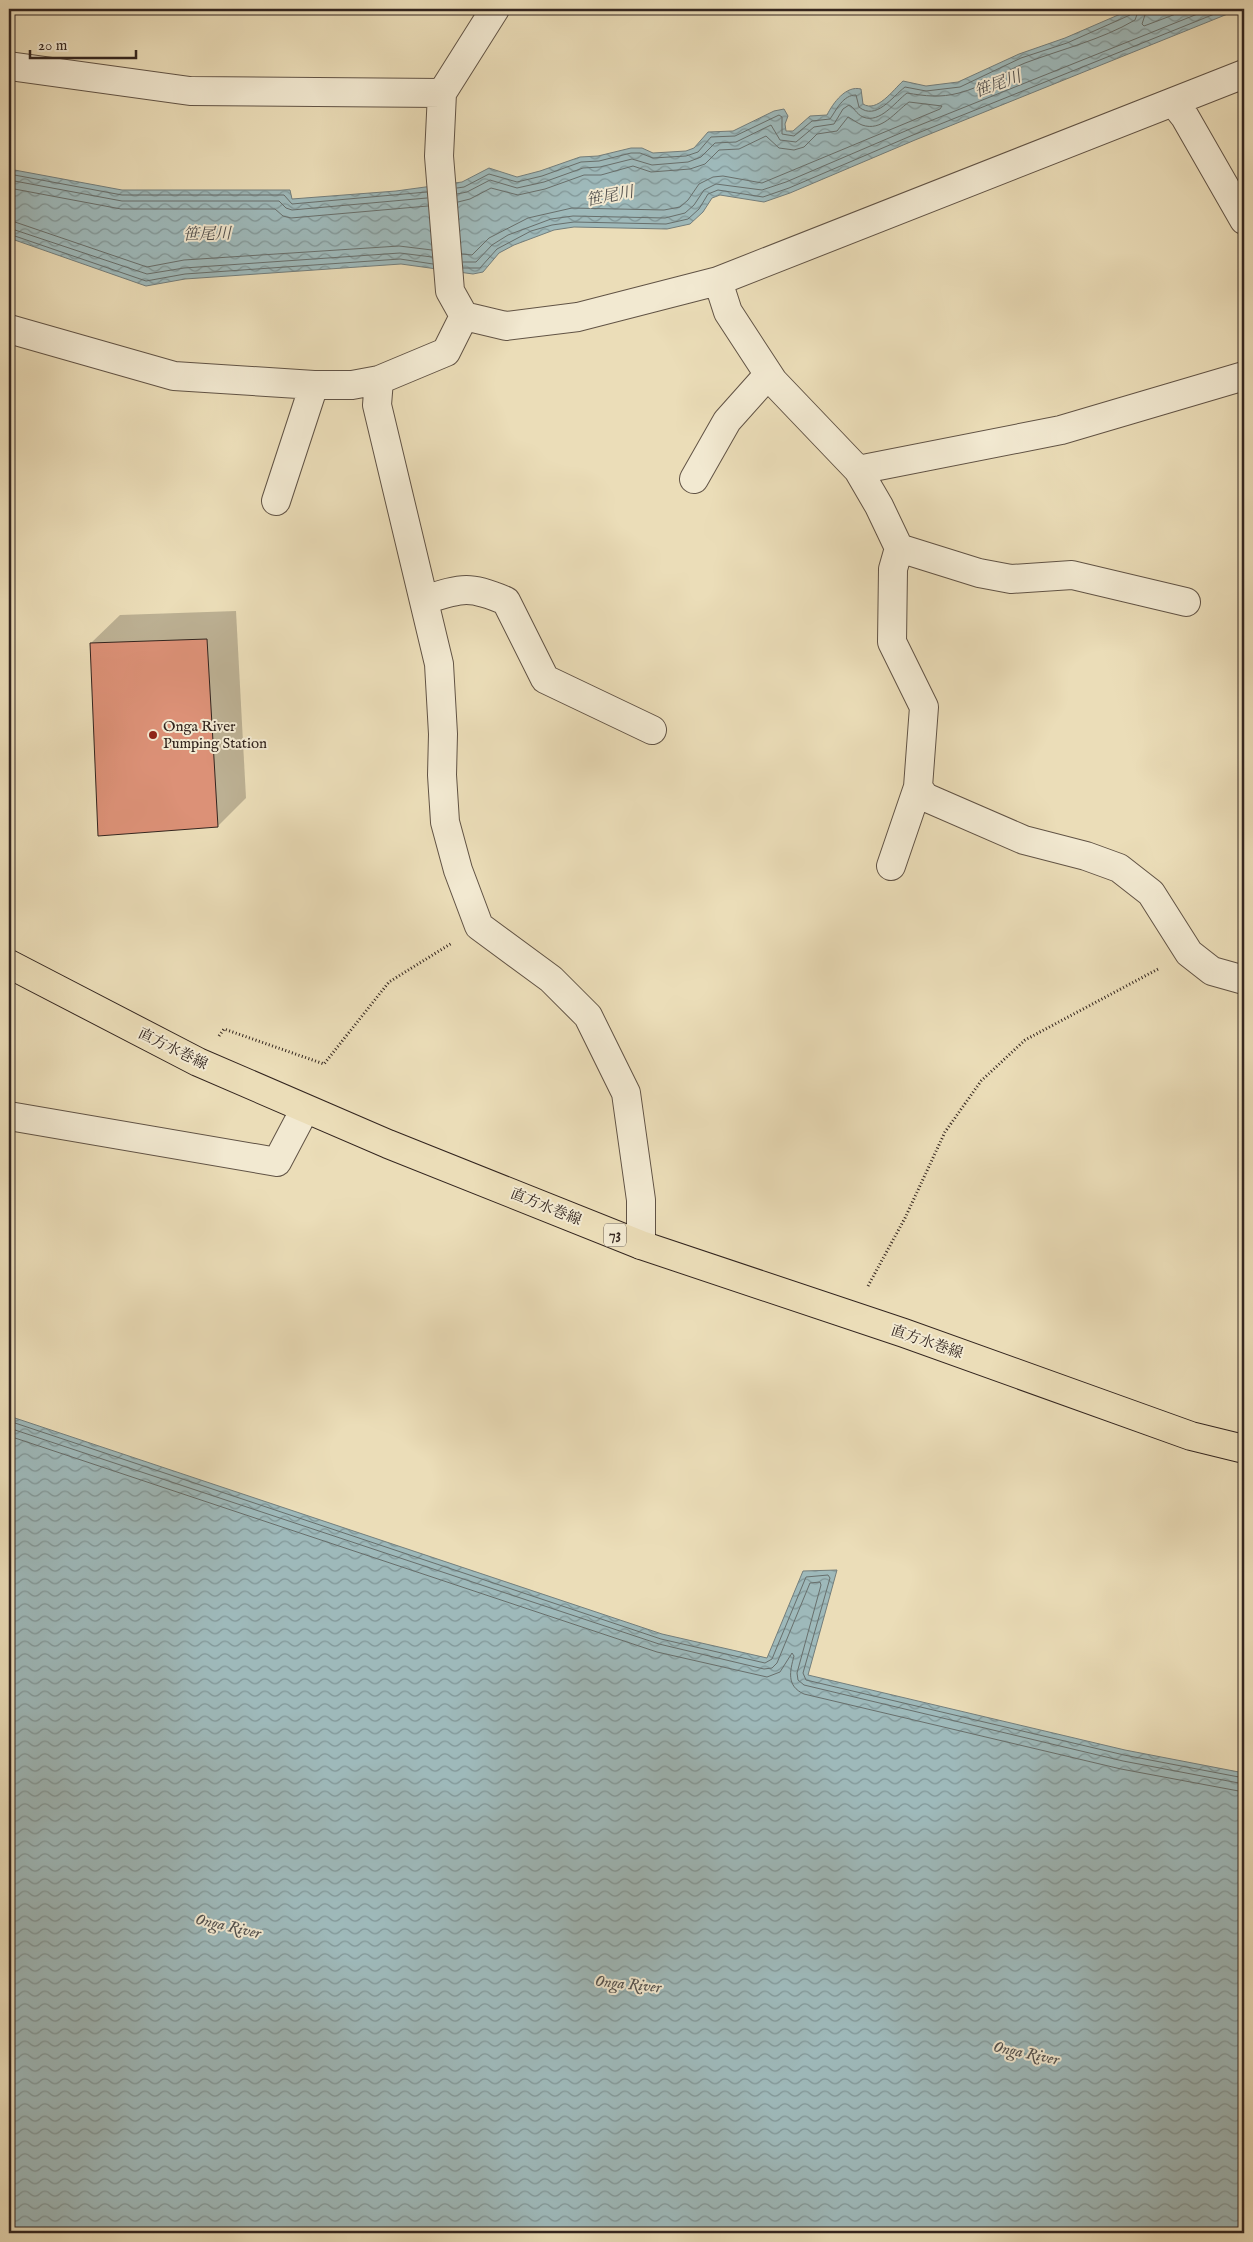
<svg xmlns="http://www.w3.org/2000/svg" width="1253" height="2242" viewBox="0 0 1253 2242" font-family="'IM FELL English','Noto Serif JP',serif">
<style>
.water{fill:url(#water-waves);stroke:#737e7c}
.shadow{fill:#0003}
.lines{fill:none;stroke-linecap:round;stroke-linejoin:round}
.shore{stroke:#686f6c;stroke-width:1}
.building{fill:#dc9177;stroke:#33251f}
.minor-casing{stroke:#615345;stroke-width:30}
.major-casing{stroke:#33251f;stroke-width:30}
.path{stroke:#33251f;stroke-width:3;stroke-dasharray:1 2.5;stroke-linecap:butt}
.minor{stroke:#f2e9d1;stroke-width:28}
.major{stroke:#ebddb8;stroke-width:28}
.poi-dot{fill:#8f2418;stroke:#f2e9d1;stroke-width:2}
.labels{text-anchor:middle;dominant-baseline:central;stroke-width:4;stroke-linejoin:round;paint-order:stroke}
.shield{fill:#f2e9d1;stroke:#6c6054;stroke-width:1}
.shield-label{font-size:14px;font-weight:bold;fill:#33251f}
.poi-label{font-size:15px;fill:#33251f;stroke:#f2e9d1;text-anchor:start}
.street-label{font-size:15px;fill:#33251f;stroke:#f2e9d1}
.water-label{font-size:16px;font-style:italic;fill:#53514e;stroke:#f2e9d1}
</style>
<defs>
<pattern id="water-waves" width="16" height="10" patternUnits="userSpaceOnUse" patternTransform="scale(1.25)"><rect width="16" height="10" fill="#9eb9ba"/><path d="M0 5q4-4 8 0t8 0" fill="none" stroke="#819697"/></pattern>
</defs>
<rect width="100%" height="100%" fill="#ebddb8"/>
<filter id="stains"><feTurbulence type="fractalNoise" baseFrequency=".004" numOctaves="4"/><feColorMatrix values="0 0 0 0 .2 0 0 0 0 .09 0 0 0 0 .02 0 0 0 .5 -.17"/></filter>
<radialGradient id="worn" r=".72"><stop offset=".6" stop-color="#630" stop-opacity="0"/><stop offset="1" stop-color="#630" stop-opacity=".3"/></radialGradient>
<path class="water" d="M1132 9H1240L915 140 790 193 764 202 720 195 712 198 703 212 690 224 667 229 574 227 554 230 514 245 499 253 483 272 473 274 401 264 185 279 146 286 9 238V169L122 190H290L292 199 396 191 462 182 489 168 517 177 540 171 580 157 598 156 631 148H642L653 153 686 151 694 148 708 132 733 131 774 111 784 109 788 116 785 124 786 131H793L810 116 827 115C833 103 846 85 861 89L863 104C877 113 893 90 903 81L926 86 958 82 1019 54 1065 38Z
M9 1416 662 1634 767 1658 803 1571 837 1570 808 1675 1125 1750 1244 1773V2233H9Z"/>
<path class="shadow" d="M236 611 246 798 218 826 91 643 120 615Z"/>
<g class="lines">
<path class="shore" d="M1147 9 1142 24 1144 26 1189 9
M9 174 122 195H284L292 204 427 192
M9 180 122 201H279L286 208 292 210 427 198
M9 188 121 209H275L283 216 291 218 428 206
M457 188 464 187 489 174 517 182 542 176 581 162 599 161 631 153H640L653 158 686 156 698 152 711 137 735 136 779 115 782 117V134L794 136 812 121 830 119C837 109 843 95 856 95L859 107C876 121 892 97 905 87L926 91 960 87 1021 58 1067 43 1130 15 1133 9
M457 194 467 192 490 180 517 188 544 182 583 168 600 167 632 159 652 165 688 162 701 157 715 143 736 142 771 125 780 140 796 142 814 127 834 124 843 109 849 105C854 107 856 114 863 117 880 124 895 102 907 93 925 96 940 98 959 93 983 87 1003 72 1025 63 1062 49 1101 40 1135 20L1139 9
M458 202 470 199 491 188 518 195 545 189 584 175H601L633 166 651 172 690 169 705 164 719 150 739 149 766 136 779 148 794 150 804 147 817 134 837 131 848 117C852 119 857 123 862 125 882 132 895 112 909 102L942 106 940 109 762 183 723 176 713 177 699 184 688 200 680 207 664 210 572 208 528 218 489 238 472 255 462 254
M9 220 147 267 184 260 399 246 432 250
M9 228 147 274 184 268 400 253 432 257
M9 234 146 281 185 274 400 259 433 264
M463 262H476L492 245 508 235 551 219 573 216 665 218 685 213 694 205 704 190 716 184 762 190 786 182 910 129 1210 9
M463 268H480L497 249 531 231 552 225 574 222 666 224 688 219 699 209 708 194 718 190 763 197 789 188 913 135 1227 9
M9 1421 661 1639 765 1663 772 1659 806 1577 828 1575 830 1578 803 1673 806 1680 1124 1755 1244 1778
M9 1428 659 1644 764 1669 772 1668 777 1663 810 1583 820 1582 821 1585 797 1673 798 1680 804 1685 1123 1761 1244 1784
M9 1436 657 1652 767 1677 780 1672 792 1653 794 1656C790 1671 786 1686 804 1694L1121 1769 1244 1792"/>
</g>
<path class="building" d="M207 639 218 827 98 836 90 643Z"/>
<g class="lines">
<g class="minor-casing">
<path id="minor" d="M495 9 442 93 439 156 450 291 464 316 506 326 578 317 718 281 1244 74
M9 66 190 91 442 93
M1173 102 1185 117 1244 220
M718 281 728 312 773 381 858 470 879 506 899 548 893 569 892 642 924 707 918 787 925 797 1024 840 1086 856 1119 868 1151 893 1189 953 1212 971 1244 980
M9 329 174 376 314 385H352L379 380 446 352 464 316
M379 380 377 405 439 664 443 734 442 775 445 822 458 870 479 926 551 979 588 1016 626 1093 641 1200V1245
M858 470 1061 430 1244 376
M694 479 727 421 768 375
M276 501 314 385
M899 548 979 573 1011 579 1072 575 1186 602
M424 600C462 588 469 585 506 601L545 679 652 730
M891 866 918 787
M9 1116 277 1162 305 1109"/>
</g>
<g class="major-casing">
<path id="major" d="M9 964 198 1062 388 1144 641 1245 904 1333 1191 1436 1244 1449"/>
</g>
<path class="path" d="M219 1036 224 1029 324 1064 389 982 452 943
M868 1286 905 1218 945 1132 981 1081 1025 1040 1160 968"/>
<use href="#minor" class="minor"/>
<use href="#major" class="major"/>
</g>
<circle class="poi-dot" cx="153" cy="735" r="5"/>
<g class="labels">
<rect class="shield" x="604" y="1223.5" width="22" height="23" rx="4"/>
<g class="shield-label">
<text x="615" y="1235">73</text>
</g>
<g class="poi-label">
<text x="163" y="726">Onga River<tspan x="163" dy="17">Pumping Station</tspan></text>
</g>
<g class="street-label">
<text transform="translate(173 1049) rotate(26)">直方水巻線</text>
<text transform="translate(546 1207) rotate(22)">直方水巻線</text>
<text transform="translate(927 1342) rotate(19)">直方水巻線</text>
</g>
<g class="water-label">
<text transform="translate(998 85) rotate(-20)">笹尾川</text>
<text transform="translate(610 197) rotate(-11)">笹尾川</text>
<text transform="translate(207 235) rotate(-1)">笹尾川</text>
<text transform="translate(228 1927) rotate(13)">Onga River</text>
<text transform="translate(628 1985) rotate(6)">Onga River</text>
<text transform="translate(1026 2054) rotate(12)">Onga River</text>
</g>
</g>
<rect width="1253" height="2242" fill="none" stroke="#ebddb8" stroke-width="30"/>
<rect x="10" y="10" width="1233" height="2222" fill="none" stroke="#33251f" stroke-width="2.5"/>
<rect x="15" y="15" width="1223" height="2212" fill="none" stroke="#33251f"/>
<path d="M30 50v8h106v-8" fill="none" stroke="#33251f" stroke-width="2.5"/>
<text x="38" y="50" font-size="15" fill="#33251f" stroke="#f2e9d1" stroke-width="4" paint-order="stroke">20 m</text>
<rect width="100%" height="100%" filter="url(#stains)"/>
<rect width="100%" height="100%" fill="url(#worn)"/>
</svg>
